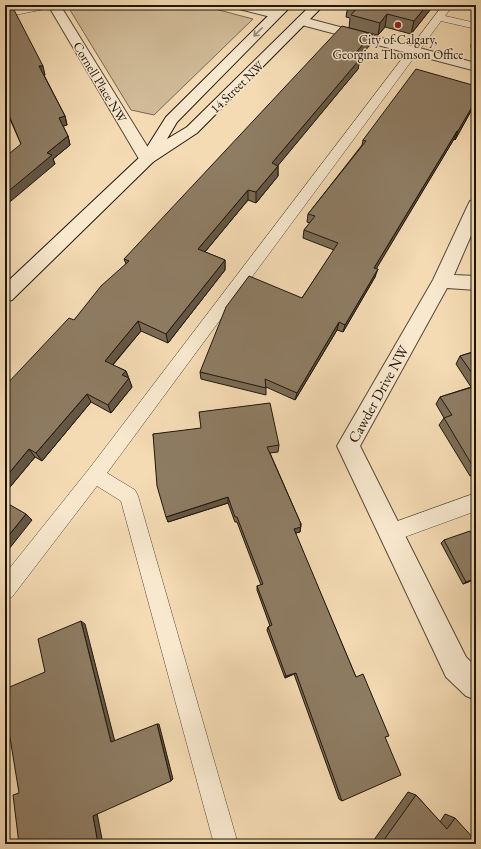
<svg xmlns="http://www.w3.org/2000/svg" width="481" height="849" viewBox="0 0 481 849" font-family="'EB Garamond',serif">
<style>
.green{fill:#d0ba97;stroke:#786852}
.lines{fill:none;stroke-linecap:round;stroke-linejoin:round}
.lane-casing{stroke:#544736;stroke-width:1}
.street-casing{stroke:#544736;stroke-width:2}
.secondary-casing{stroke:#1f160c;stroke-width:2}
.lane{fill:#f8e8ce;fill-rule:evenodd}
.street{fill:#f8e8ce;fill-rule:evenodd}
.secondary{fill:#f8e8ce;fill-rule:evenodd}
.wall{fill:#7a6b55;stroke:#1f160c}
.shaded-wall{fill:#635745;stroke:#1f160c}
.building{fill:#8e7c63;stroke:#1f160c}
.oneway{stroke:#968a77}
.poi-dot{fill:#8f2418;stroke:#f8e8ce;stroke-width:1.5}
.labels{text-anchor:middle;dominant-baseline:central;stroke-width:3;stroke-linejoin:round;paint-order:stroke}
.far-poi-label{font-size:13px;fill:#1f160c;stroke:#f8e8ce}
.far-street-label{font-size:13px;fill:#1f160c;stroke:#f8e8ce}
.street-label{font-size:15px;fill:#1f160c;stroke:#f8e8ce}
</style>
<rect width="100%" height="100%" fill="#f4dbb3"/>
<filter id="stains"><feTurbulence type="fractalNoise" baseFrequency=".005" numOctaves="4"/><feColorMatrix values="0 0 0 0 .2 0 0 0 0 .09 0 0 0 0 .02 0 0 0 .5 -.17"/></filter>
<radialGradient id="worn" r=".72"><stop offset=".6" stop-color="#630" stop-opacity="0"/><stop offset="1" stop-color="#630" stop-opacity=".3"/></radialGradient>
<path class="green" d="M67 5H200L253 19 154 115 131 110Z"/>
<g class="lines">
<g class="lane-casing">
<path id="lane" d="M36 5H55L50 8 5 17V11Z
M443 5H453L445 16 476 23V29L441 21 107 473 135 490 138 496 238 844H214L121 501 97 486 12 597 5 600V574L89 469Z
M469 5H476V8L471 7Z
M476 41V49L471 48V44Z
M476 493V511L391 542 384 540 381 533 384 526Z"/>
</g>
<g class="street-casing">
<path id="street" d="M48 5H60L155 159 153 162 147 164 141 162 139 159Z
M233 5H253L279 11 281 14 275 18 235 8Z
M302 17 476 63V71L298 24 296 21 298 18Z
M476 199V224L454 275 476 276V290L447 288 360 446 466 657 476 667V700L466 696 446 677 337 446 433 280 468 205 470 201Z"/>
</g>
<g class="secondary-casing">
<path id="secondary" d="M279 5H292L177 122 167 139 187 127 311 5H324L197 133 153 162 12 300 5 302V284L142 155 166 117Z"/>
</g>
<use href="#lane" class="lane"/>
<use href="#street" class="street"/>
<use href="#secondary" class="secondary"/>
</g>
<path class="wall" d="M5 5H19L9 8 45 75H44L65 116 67 125 63 126 68 136 70 145 53 159 55 164 21 144 5 108Z
M348 5H434L411 34 385 27 378 35 349 28 350 18 346 17Z
M372 34 370 45 358 58 360 59 358 69 278 165V176L256 203 248 200 205 252 225 260V270L168 343 141 331 113 365 126 371 132 387 111 413 91 402 42 461 35 457 5 493 74 320 126 264 124 259Z
M476 86V102L455 140 454 139 376 268 375 277 343 332 337 330 295 400 266 387V395L201 379 200 372 302 298 334 250 303 238 304 230 310 223 307 222 308 214 362 145 363 140Z
M476 351V473L470 476 439 425 444 418 436 404 440 397 471 387 456 364 460 356Z
M153 434 279 445 278 452 270 453 301 524 300 532 295 533 356 677 385 737 342 801 339 799 294 674 285 678 267 630 268 627 270 626 257 590V586L261 585 237 522H235L228 503 168 522Z
M444 540 476 542V579L463 584 441 543Z
M408 792 416 795 440 822 445 814 455 818 476 844H371Z"/>
<path class="shaded-wall" d="M5 5H19L5 10Z
M427 5H434L411 34 414 21Z
M387 14 385 27 378 35 380 23Z
M372 34 370 45 351 67 352 57Z
M360 59 358 69 271 174 272 163Z
M39 66H43L45 75H42Z
M476 100V102L455 140 458 131Z
M65 116 67 125 61 127 59 118Z
M457 131 454 139 372 276 374 268Z
M68 136 70 145 53 159 55 164 5 206V194L47 153Z
M278 166V176L256 203V192Z
M248 190V200L199 259 198 249Z
M225 260V270L168 343 166 334Z
M378 269 375 277 343 332 345 325Z
M138 321 141 331 108 370 105 361Z
M339 322 337 330 295 400 297 393Z
M126 371 132 387 111 413 108 405 122 375Z
M87 394 91 402 42 461 36 453Z
M29 449 35 457 5 493V478Z
M476 469V473L470 476 475 470Z
M228 497V503L168 522 166 517Z
M26 514 32 520 5 554V540Z
M300 524H301L300 532 292 534 294 529Z
M476 578V579L463 584 466 582Z
M81 621 85 624 115 742H111Z
M296 673 294 674 285 678 286 676Z
M157 724H159L173 779 171 781Z
M97 813 103 844H98L93 816Z"/>
<path class="building" d="M350 5H427L414 21 387 14 380 23 351 15 358 7Z
M13 8 43 66H39L65 116 59 118 68 136 47 153 52 155 5 194V157L21 144 5 106V9Z
M342 26 372 34 352 57 360 59 272 163 278 166 256 192 248 190 198 249 225 260 166 334 138 321 105 361 126 371 122 375 129 378 108 405 87 394 36 453 29 449 5 478V386L69 318 74 320 101 286 129 261 124 259Z
M416 69 476 86V100L458 131H457L374 268 378 269 345 325 339 322 297 393 265 379 266 388 200 372 226 307 249 276 302 298 338 243 304 230 315 216 308 214 366 141 363 140Z
M476 351V379L460 356Z
M476 386V469L475 470 444 418 452 415 440 397Z
M270 403 279 445 267 447 301 524H300L301 527 294 529 356 677 363 674 389 736 385 737 401 775 342 801 296 673 286 676 268 627 272 625 257 586 263 584 237 517H235L228 497 166 517 157 486 153 434 201 428 199 412Z
M5 502 26 514 5 540Z
M470 531 476 542V578L466 582 444 540Z
M81 621 111 742 157 724 171 781 93 816 98 844H19L13 795 19 793 5 707V689L45 672 38 639Z
M416 795 447 829 455 818 476 841V844H381Z"/>
<defs><path id="oneway-shaft" d="M-6 0H5M1.5-3L5.5 0L1.5 3" fill="none" stroke-width="1.6" stroke-linecap="round" stroke-linejoin="round"/></defs>
<use class="oneway" href="#oneway-shaft" transform="translate(258 32) rotate(135)"/>
<circle class="poi-dot" cx="398" cy="25" r="4"/>
<g class="labels">
<g class="far-poi-label">
<text x="398" y="39">City of Calgary,<tspan x="398" dy="15">Georgina Thomson Office</tspan></text>
</g>
<g class="far-street-label">
<text transform="translate(100 82) rotate(59)">Cornell Place NW</text>
<text transform="translate(237 87) rotate(-44)">14 Street NW</text>
</g>
<g class="street-label">
<text transform="translate(378 394) rotate(-61)">Cawder Drive NW</text>
</g>
</g>
<rect width="481" height="849" fill="none" stroke="#f4dbb3" stroke-width="20"/>
<rect x="6" y="6" width="469" height="837" fill="none" stroke="#1f160c" stroke-width="2"/>
<rect x="10" y="10" width="461" height="829" fill="none" stroke="#1f160c"/>
<rect width="100%" height="100%" filter="url(#stains)"/>
<rect width="100%" height="100%" fill="url(#worn)"/>
</svg>
